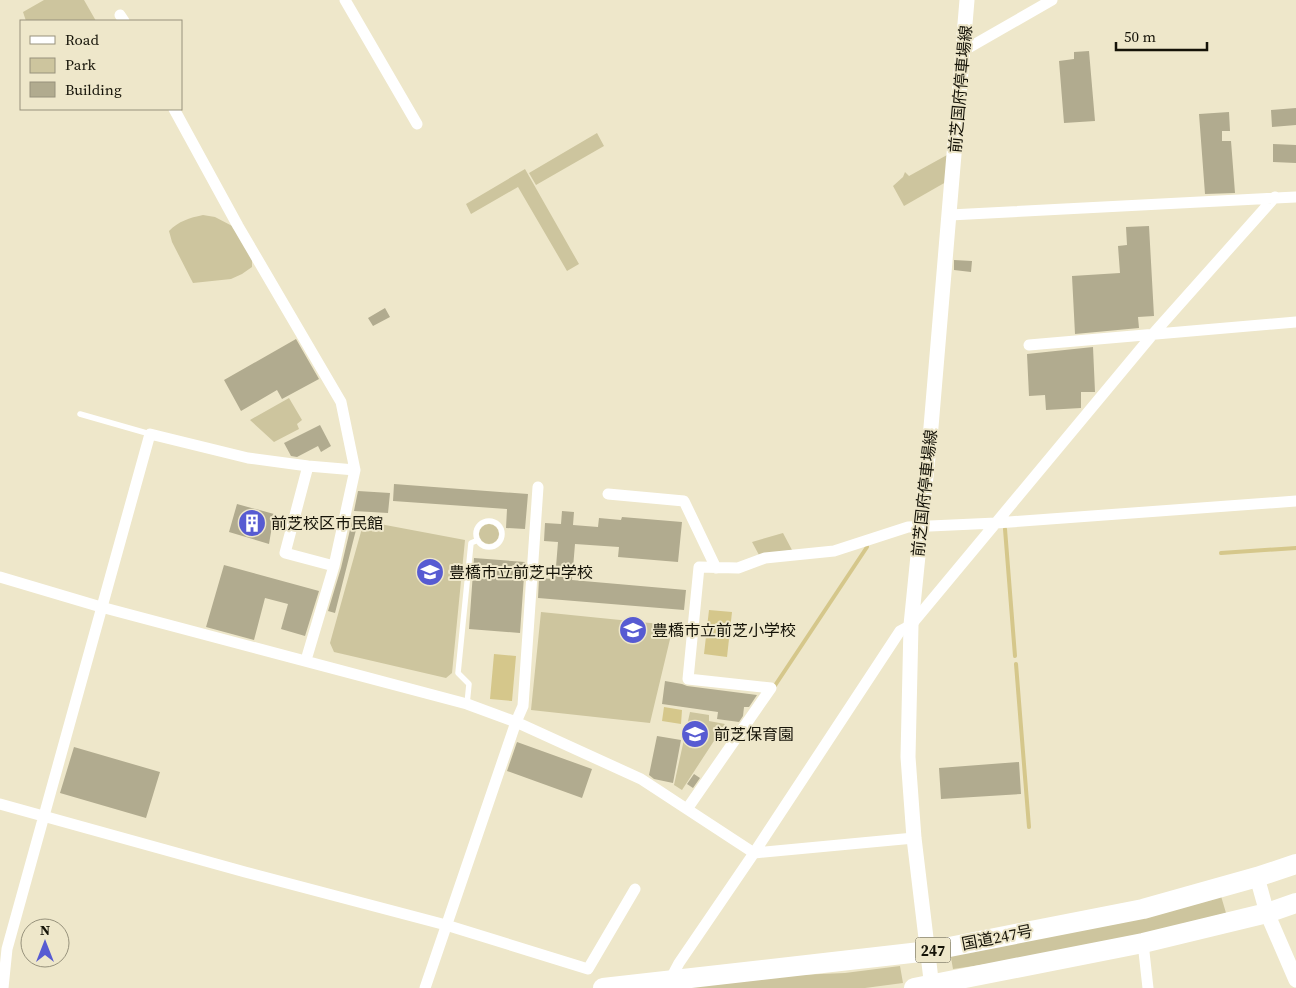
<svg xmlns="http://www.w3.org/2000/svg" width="1296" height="988" viewBox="0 0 1296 988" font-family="'Source Serif 4','Noto Sans JP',serif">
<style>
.green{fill:#cdc59e}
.water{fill:#d5c78b}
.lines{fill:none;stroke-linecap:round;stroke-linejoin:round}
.stream{stroke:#d5c78b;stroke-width:4}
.building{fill:#b1ab8f}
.lane{stroke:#fff;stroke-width:5.5}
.street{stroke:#fff;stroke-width:11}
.secondary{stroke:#fff;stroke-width:15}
.highway{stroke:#fff;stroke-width:20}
.labels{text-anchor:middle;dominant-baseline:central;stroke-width:4;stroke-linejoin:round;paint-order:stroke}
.shield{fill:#eee7ca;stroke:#565342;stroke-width:1}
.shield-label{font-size:15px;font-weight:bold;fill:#151308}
.street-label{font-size:16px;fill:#151308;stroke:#eee7ca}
.poi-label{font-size:16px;fill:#151308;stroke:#eee7ca;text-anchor:start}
</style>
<rect width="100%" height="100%" fill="#eee7ca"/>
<path class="green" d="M44 0H84L96 21H26L23 12Z
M597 133 604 146 536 185 529 173Z
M947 155 946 182 904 206 893 186 903 177 905 172 909 176Z
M525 169 579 264 567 271 518 187 471 214 466 204Z
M203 215 215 217 236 228 252 255V267L242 274 231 279 193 283 172 242 169 231C179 221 189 218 203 215Z
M289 398 302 420 297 424 299 429 274 442 250 420Z
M364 521 465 540 452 673 446 678 334 652 330 643Z
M479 534a10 10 0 1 1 20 0a10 10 0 1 1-20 0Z
M783 533 792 550 759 555 752 542Z
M541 612 660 624 671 635 650 723 531 710Z
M690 712 709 715V721L725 724 682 790 674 785Z
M1221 896 1226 913 1090 949 953 969 950 952Z
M900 966 903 983 865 988H668L797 975 845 973Z"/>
<path class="water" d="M709 610 732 612 727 657 704 654Z
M494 654 516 656 512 701 490 699Z
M664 707 682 710 681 724 662 721Z"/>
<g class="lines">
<path class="stream" d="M1005 529 1015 656
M1221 553 1296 548
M1016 664 1029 827
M772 685 774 687 867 547"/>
</g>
<path class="building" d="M1089 51 1095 121 1064 123 1059 61 1074 59V52Z
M1296 108V125L1272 127 1271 110Z
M1229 112 1230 131H1222V141H1231L1235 193 1205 194 1199 114Z
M1273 144 1296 145V163L1273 162Z
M1149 226 1154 316 1138 317 1139 328 1075 334 1072 276 1120 273 1118 246 1127 245 1126 227Z
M954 260 972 261 971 272 954 270Z
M385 308 390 317 373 326 368 318Z
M296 339 319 379 282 399 277 390 241 411 224 380Z
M1093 347 1095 392H1081V408L1046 410 1045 395 1029 396 1027 354Z
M320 425 331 446 321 452 318 446 297 457 291 456 284 443Z
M394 484 528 494 525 529 506 528 507 509 393 501Z
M358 491 390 493 388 513 354 511Z
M237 504 274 514 269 544 229 532Z
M562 511 574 512 573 525 598 527 599 518 621 520 622 517 682 522 678 562 618 557 619 547 575 544 572 580 686 590 684 610 538 598 539 578 555 579 558 542 544 541 545 523 561 524Z
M352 521 358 522 335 613 328 611 341 568Z
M474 558 525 562 520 633 469 629Z
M224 565 319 591 305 636 281 629 288 604 265 598 254 640 206 627Z
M665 681 682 684 687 686 757 695 749 707H744L743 716 739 722 717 719 718 712 662 704Z
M657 736 681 740 673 783 654 779 649 775Z
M517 742 592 769 582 798 507 771Z
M74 747 160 772 146 818 60 793Z
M1019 762 1021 794 941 799 939 768Z
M694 774 700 778 693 788 687 784Z"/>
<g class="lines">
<path class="lane" d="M80 414 150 434
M476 534a13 13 0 1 1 26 0a13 13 0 1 1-26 0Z
M467 704 469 684 458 673 471 543 478 540"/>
<path class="street" d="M345 0 417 124
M120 15 124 21
M963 51 1052 0
M174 109 238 226 341 402 355 470 334 566 306 660
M950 215 1296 197
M1029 345 1296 322
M308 466 285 553 334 566
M608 494 684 501 716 568
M0 577 101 607 467 704 516 722 641 779 754 853 914 838
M0 804 245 872 446 925 588 969 635 889
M687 809 771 688 688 679 699 567 738 568 765 558 834 551 908 527 996 523 1296 501
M1143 943 1148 988
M670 980 679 963 754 853 900 631 911 625 1153 334 1275 197
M3 988 7 949 150 434 248 458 308 466 355 470
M425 988 516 722 523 706 538 487"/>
<path class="secondary" d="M1257 877 1267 913 1296 980
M932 988 914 838 908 757 911 625 931 427 967 0"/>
<path class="highway" d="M603 988 929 951 1143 909 1257 877 1296 864
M914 988 1143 943 1267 913 1296 903"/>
</g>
<defs>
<g id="building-disc" transform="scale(1.4375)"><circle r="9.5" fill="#575bd2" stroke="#eee7ca"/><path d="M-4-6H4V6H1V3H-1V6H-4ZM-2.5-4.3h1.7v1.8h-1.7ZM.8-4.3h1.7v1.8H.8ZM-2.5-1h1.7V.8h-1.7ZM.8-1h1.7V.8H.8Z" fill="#fff"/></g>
<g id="school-disc" transform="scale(1.4375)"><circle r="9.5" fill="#575bd2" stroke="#eee7ca"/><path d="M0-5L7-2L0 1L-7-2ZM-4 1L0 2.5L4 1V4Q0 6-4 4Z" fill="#fff"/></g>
</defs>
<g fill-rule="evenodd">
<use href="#building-disc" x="252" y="523"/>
<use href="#school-disc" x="430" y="572"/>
<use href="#school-disc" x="633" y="630"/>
<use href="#school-disc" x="695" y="734"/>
</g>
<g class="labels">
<rect class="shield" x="915.5" y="937.5" width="35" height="25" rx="4"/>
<g class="shield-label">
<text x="933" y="950">247</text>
</g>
<g class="street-label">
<text transform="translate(960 89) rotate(-85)">前芝国府停車場線</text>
<text transform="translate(924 493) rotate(-84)">前芝国府停車場線</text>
<text transform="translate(997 937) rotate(-11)">国道247号</text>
</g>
<g class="poi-label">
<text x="271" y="523">前芝校区市民館</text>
<text x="449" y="572">豊橋市立前芝中学校</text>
<text x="652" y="630">豊橋市立前芝小学校</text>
<text x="714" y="734">前芝保育園</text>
</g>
</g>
<rect x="20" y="20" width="162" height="90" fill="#eee7ca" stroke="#97927c"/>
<rect x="30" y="36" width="25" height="8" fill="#ffffff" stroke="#97927c"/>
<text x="65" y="45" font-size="15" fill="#151308">Road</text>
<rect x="30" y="58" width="25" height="15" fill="#cdc59e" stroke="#97927c"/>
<text x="65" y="70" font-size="15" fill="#151308">Park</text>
<rect x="30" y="82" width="25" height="15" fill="#b1ab8f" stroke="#97927c"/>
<text x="65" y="95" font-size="15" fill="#151308">Building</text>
<g transform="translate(45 943)"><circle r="24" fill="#eee7ca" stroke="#97927c"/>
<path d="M0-4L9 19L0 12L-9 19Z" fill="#575bd2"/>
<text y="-8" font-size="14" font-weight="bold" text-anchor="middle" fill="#151308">N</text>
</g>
<path d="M1116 42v8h91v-8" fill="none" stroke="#151308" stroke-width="2.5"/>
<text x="1124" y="42" font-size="15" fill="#151308" stroke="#eee7ca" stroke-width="4" paint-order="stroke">50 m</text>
</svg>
